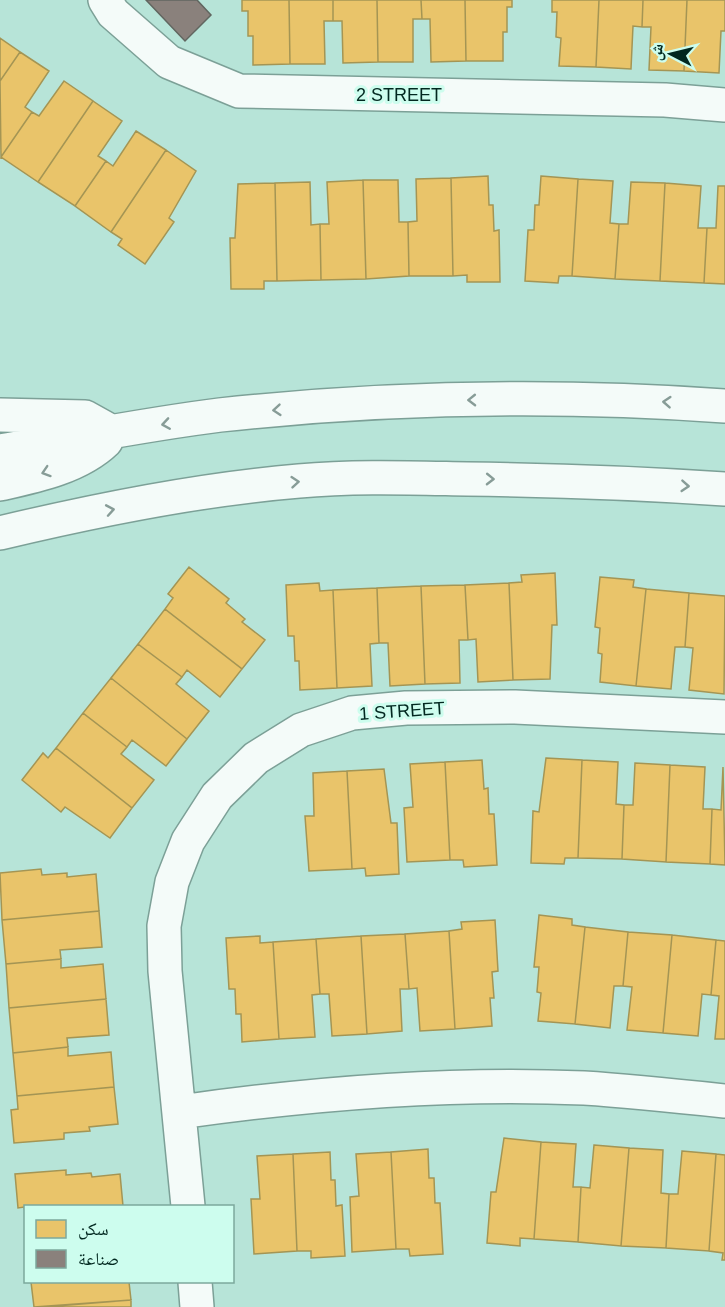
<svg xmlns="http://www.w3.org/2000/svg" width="725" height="1307" viewBox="0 0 725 1307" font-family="Arial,'Noto Naskh Arabic',sans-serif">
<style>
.homes{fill:#e9c46a;stroke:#a49554;stroke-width:1.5}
.industry{fill:#8a817c;stroke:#616660;stroke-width:1.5}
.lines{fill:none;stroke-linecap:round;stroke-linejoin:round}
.minor-casing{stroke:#7ca097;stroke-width:36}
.minor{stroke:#f4fbf9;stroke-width:33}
.oneway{stroke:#879c97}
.labels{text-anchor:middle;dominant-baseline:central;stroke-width:6;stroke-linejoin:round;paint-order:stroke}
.street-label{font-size:18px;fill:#022820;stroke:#cdfdee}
</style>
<rect width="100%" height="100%" fill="#b7e4d8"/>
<path class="homes" d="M242 0H289L290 64 253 65V36H248V11H242Z
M289 0H333V21H324L325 64H290Z
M333 0H377L378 62 343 63 342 21H333Z
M377 0H421L422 19H413V62H378Z
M421 0H465L466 61 431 62 430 19H422Z
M465 0H512V7H507V32H503V61H466Z
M552 0H599L596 67 559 66 561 38 556 37 557 12H552Z
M599 0H643L642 27 633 26 631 69 596 67Z
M643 0H687L684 71 649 70 651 27H642Z
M687 0H725V31H721L719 73 684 71Z
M0 38 20 52 0 81Z
M20 52 49 71 25 107 32 112 1 157 0 81Z
M64 81 93 101 38 182 1 157 32 112 39 116Z
M93 101 122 121 98 156 106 161 75 206 38 182Z
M136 131 166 150 111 232 75 206 106 161 113 166Z
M166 150 196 171 169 218 174 222 145 264 118 245 122 239 111 232Z
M488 176 489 205H493L494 231 499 230 500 282H467V275L453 276 451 178Z
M541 176 578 179 572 276H559L558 283 525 281 528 230H534L535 205H539Z
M451 178 453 276H409L408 222 417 221 416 179Z
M578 179 613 181 610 223 619 224 615 279 572 276Z
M363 180H398L399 222H408L409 276 366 279Z
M363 180 366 279 321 280 320 224H329L327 182Z
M310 182 311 225 320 224 321 280 277 281 275 183Z
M631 182 665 183 660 281 615 279 619 224H628Z
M275 183 277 281H264V289H231L230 238H235L238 184Z
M665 183 701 186 698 228H707L704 283 660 281Z
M718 186H725V284L704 283 707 228H716Z
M189 567 229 599 226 603 245 619 242 622 265 640 242 669 165 609 173 598 168 594Z
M555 573 557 625H552L550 679 513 680 509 583 522 582 521 575Z
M600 577 634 580 633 587 646 589 636 686 600 682 602 654 598 653 600 628 595 627Z
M319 583 320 591 333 590 337 688 300 690 299 661H295L294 636H288L286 585Z
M509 583 513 680 478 682 476 639 468 640 465 585Z
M465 585 468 640H459L460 683 425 684 421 586Z
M421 586 425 684 390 686 388 643H379L377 588Z
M377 588 379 643 370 644 372 686 337 688 333 590Z
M646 589 689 593 685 647H675L671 689 636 686Z
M689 593 725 596 724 694 689 690 693 648 685 647Z
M165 609 242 669 220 697 187 670 182 677 138 644Z
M138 644 182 677 176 684 209 711 187 739 111 678Z
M111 678 187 739 166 766 132 740 127 747 83 713Z
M83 713 127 747 121 754 154 780 132 808 56 748Z
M56 748 132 808 110 838 65 807 61 812 22 780 43 753 48 758Z
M546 758 582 760 578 858H565L564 864 531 863 533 811 539 812Z
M482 760 484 789 488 788 489 814H494L497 865 464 867 463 860H450L445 762Z
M582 760 618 762 616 804 624 805 622 859 578 858Z
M445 762 450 860 407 862 404 808 413 807 410 764Z
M635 763 670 765 666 862 622 859 624 805H633Z
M670 765 705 767 703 809H712L710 864 666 862Z
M723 767 725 865 710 864 712 809 721 810Z
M384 769 391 823H397L399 874 366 876 365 868 352 869 347 771Z
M347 771 352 869 309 871 305 816H314L313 773Z
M41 869 42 875 67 873V877L96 874 99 911 2 920 0 873Z
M99 911 102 947 60 950 61 959 6 964 2 920Z
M539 915 572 919V925L585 927 575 1024 538 1021 541 993 537 992 539 967H534Z
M495 920 498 971 492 972 494 998H490L492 1026 455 1029 449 931 462 929 461 922Z
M585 927 628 932 623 986H614L610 1028 575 1024Z
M449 931 455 1029 420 1031 417 988 409 989 405 934Z
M628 932 672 935 663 1033 627 1030 632 987 623 986Z
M405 934 409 989H400L402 1031 367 1034 361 936Z
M672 935 716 940 711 995 702 994 698 1036 663 1033Z
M260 936V943L273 942 279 1039 242 1042 241 1014H236L235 989H229L226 938Z
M361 936 367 1034 332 1036 329 994H320L316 939Z
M316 939 320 994 312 995 315 1037 279 1039 273 942Z
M716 940 725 941V1039H715L719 996 711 995Z
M61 959V968L103 964 106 999 9 1008 6 964Z
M106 999 109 1035 67 1038 68 1047 13 1053 9 1008Z
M68 1047V1056L111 1052 114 1087 17 1096 13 1053Z
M114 1087 118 1124 89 1127 90 1131 64 1133V1139L14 1143 11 1110 18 1109 17 1096Z
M504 1138 541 1142 534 1239 520 1238V1246L487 1243 491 1192H496Z
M541 1142 576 1144 573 1187H581L578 1242 534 1239Z
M594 1145 629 1148 621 1246 578 1242 581 1187 590 1188Z
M629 1148 663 1150 661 1193 669 1194 666 1248 621 1246Z
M428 1149 429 1178H434L435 1203H440L443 1254 410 1256 409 1249H396L391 1152Z
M682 1151 716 1154 709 1251 666 1248 669 1194H678Z
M330 1152 331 1180H335L336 1206 342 1205 345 1256 311 1258V1251H297L293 1154Z
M391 1152 396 1249 352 1252 350 1197 359 1196 356 1154Z
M293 1154 297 1251 254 1254 251 1199H260L257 1156Z
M716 1154 725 1155V1260H722L723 1253 709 1251Z
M66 1170V1175L91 1173 92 1177 120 1174 123 1206H26V1216L24 1207 18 1208 15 1174Z
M31 1282H129L131 1300 34 1307Z
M131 1300V1307H44Z"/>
<path class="industry" d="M146 0H197L211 15 185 41Z"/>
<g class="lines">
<g class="minor-casing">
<path id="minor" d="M105 0 113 13 169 62 239 91 665 100 725 105
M0 415 85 417 112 432
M0 451C73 439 147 424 220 415 388 397 557 394 725 406
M0 484C36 476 79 467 106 441
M0 533C96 510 201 489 299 481 355 476 411 478 467 479 553 480 639 483 725 489
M180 1112C314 1093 449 1082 584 1088 631 1091 678 1096 725 1101
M188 1206 165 971 164 926 172 882 188 841 217 796 256 758 301 730 352 713 406 708 515 707 725 717
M195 1282 197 1307"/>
</g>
<use href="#minor" class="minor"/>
</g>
<defs><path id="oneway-chevron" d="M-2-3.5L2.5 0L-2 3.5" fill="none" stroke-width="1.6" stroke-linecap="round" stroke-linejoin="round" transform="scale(1.5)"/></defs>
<g class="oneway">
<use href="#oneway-chevron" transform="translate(472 400) rotate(179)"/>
<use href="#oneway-chevron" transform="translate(667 402) rotate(-176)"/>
<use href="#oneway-chevron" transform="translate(277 410) rotate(175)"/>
<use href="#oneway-chevron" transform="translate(166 424) rotate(171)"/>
<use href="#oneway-chevron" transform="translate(46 472) rotate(162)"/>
<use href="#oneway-chevron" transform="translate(490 479) rotate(1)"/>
<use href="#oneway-chevron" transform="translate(295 482) rotate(-5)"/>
<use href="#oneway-chevron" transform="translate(685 486) rotate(4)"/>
<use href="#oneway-chevron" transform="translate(110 510) rotate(-10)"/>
</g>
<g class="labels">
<g class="street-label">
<text x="399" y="95">2 STREET</text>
<text transform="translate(402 711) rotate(-4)">1 STREET</text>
</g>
</g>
<rect x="24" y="1205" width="210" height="78" fill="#cdfdee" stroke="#7ca89c" stroke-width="1.5"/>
<rect x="36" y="1220" width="30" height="18" fill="#e9c46a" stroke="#7ca89c" stroke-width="1.5"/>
<text x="78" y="1235" font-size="18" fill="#022820">سكن</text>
<rect x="36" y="1250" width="30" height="18" fill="#8a817c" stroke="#7ca89c" stroke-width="1.5"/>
<text x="78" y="1265" font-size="18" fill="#022820">صناعة</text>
<g transform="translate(671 54) rotate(277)" stroke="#cdfdee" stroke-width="4.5" paint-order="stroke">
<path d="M0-4.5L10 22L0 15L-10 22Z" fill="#022820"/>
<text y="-9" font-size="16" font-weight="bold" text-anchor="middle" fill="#022820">ش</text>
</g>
</svg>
